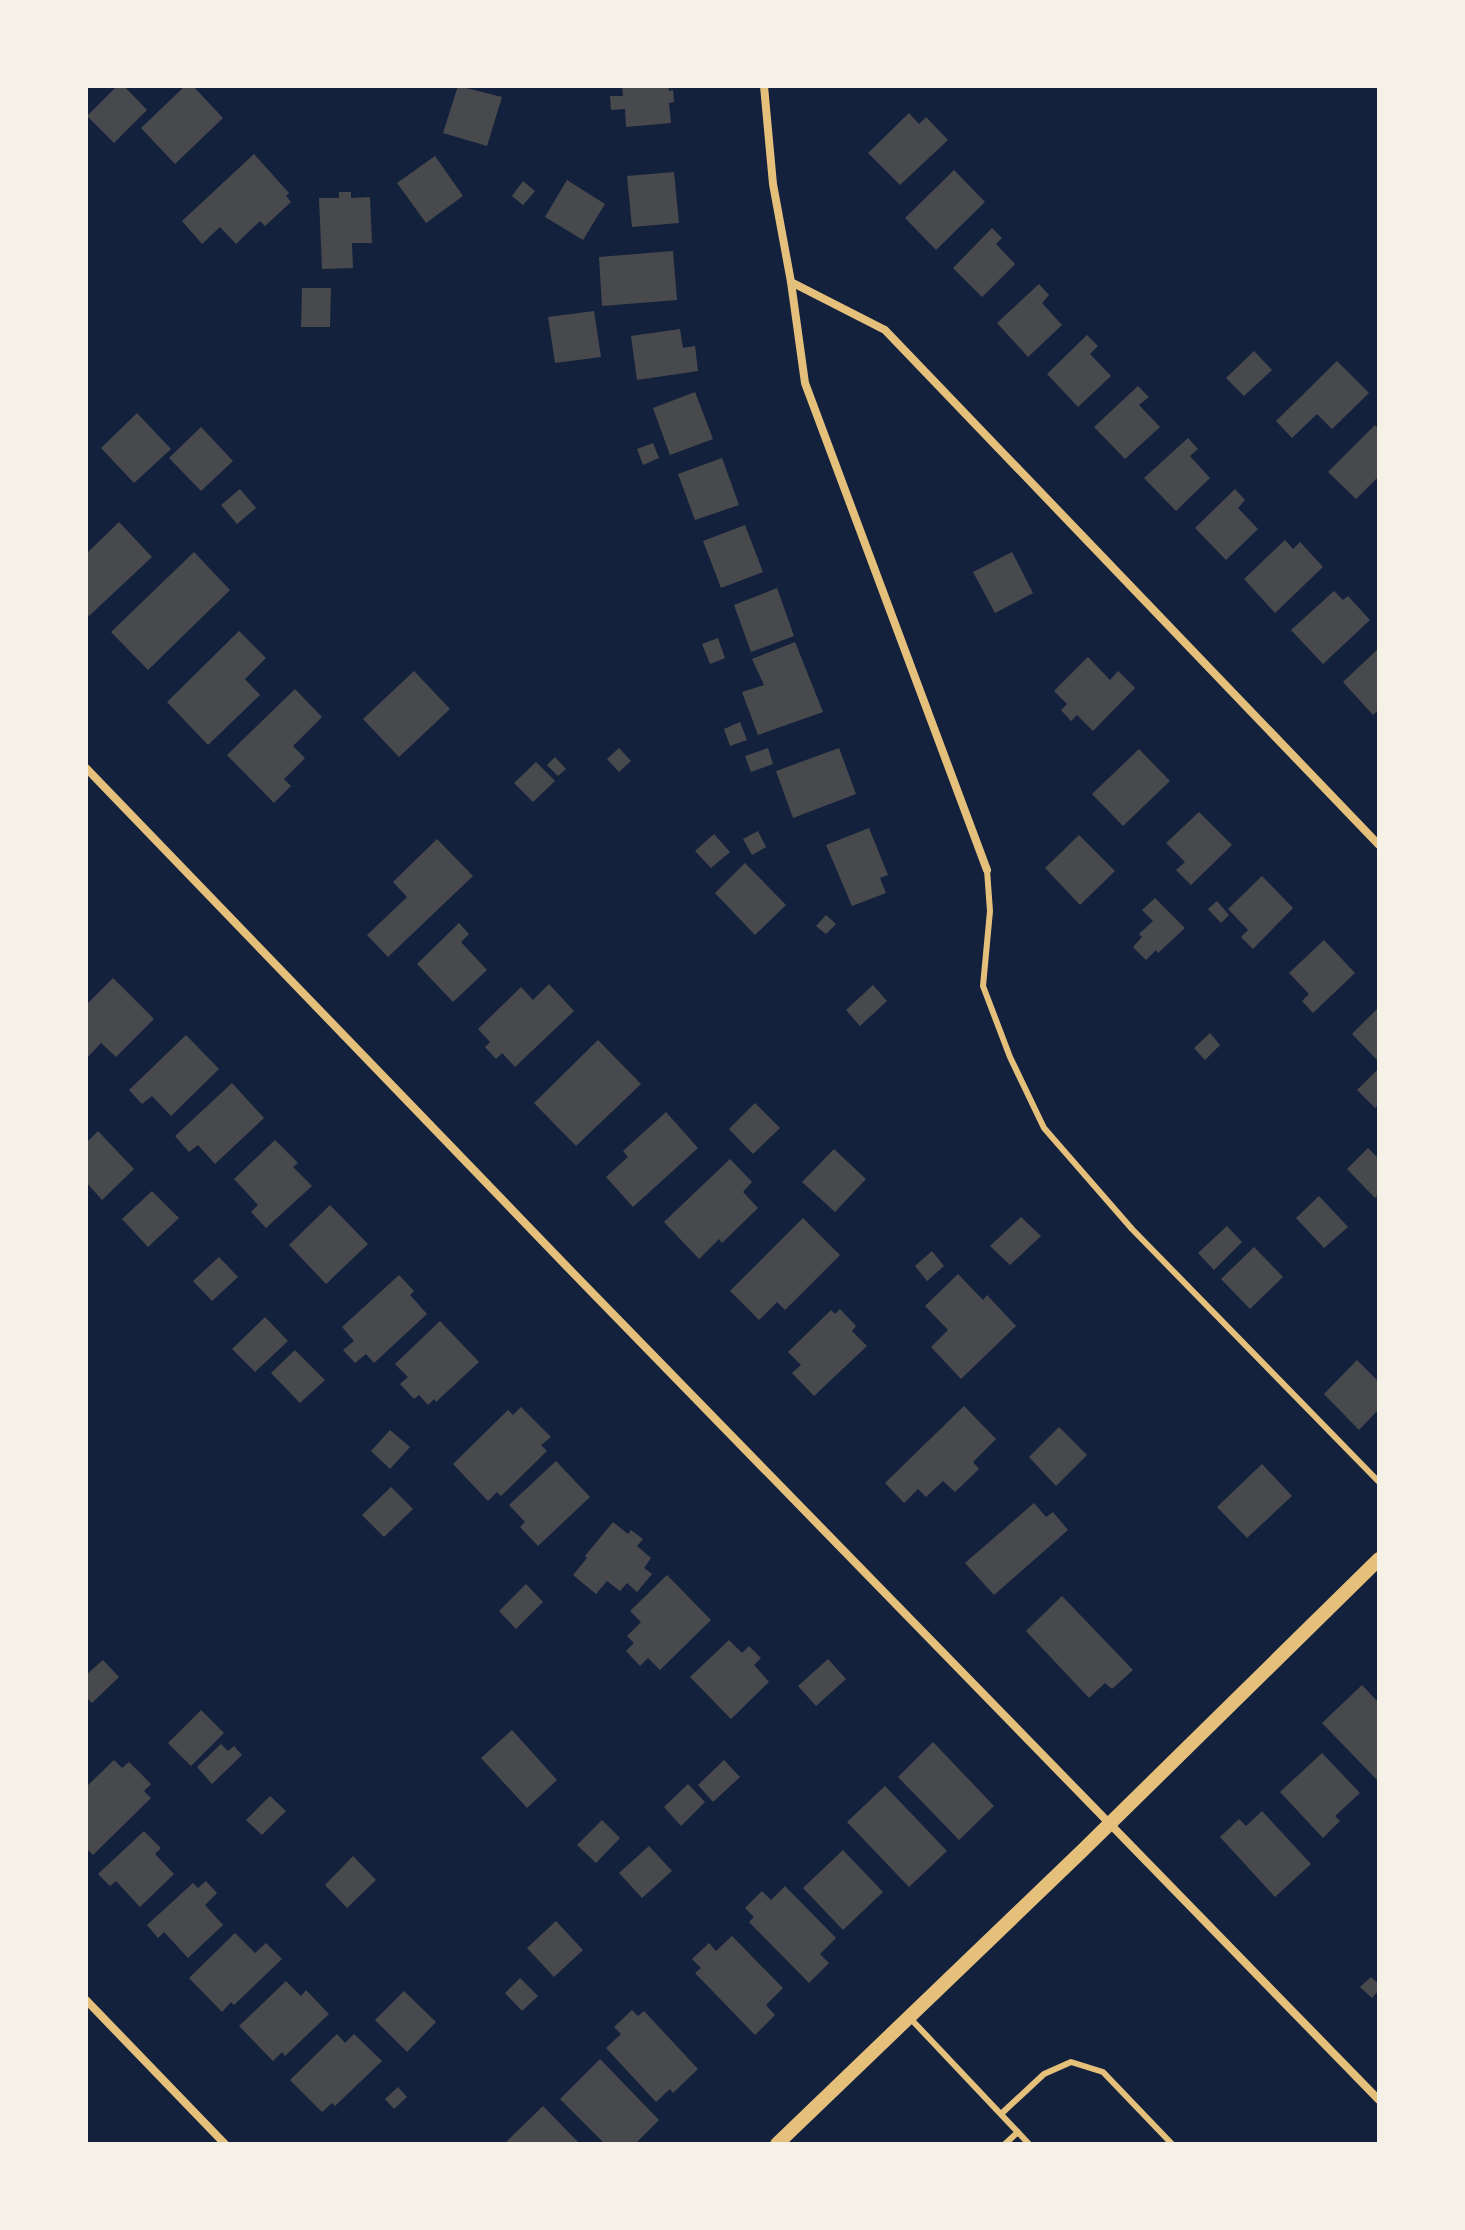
<svg xmlns="http://www.w3.org/2000/svg" width="1465" height="2230" viewBox="0 0 1465 2230" font-family="Karla,sans-serif">
<style>
.building{fill:#48494c}
.lines{fill:none;stroke-linecap:round;stroke-linejoin:round}
.service{stroke:#e5c07b;stroke-width:6}
.minor{stroke:#e5c07b;stroke-width:8}
.tertiary{stroke:#e5c07b;stroke-width:14}
</style>
<rect width="100%" height="100%" fill="#14213d"/>
<path class="building" d="M117 86H124L147 110 114 143 87 116Z
M185 86H193L223 118 175 164 141 128Z
M458 86 502 97 487 146 443 133Z
M622 86H668L669 91 673 90 674 102 669 103 671 123 626 127 625 109 611 110 610 96H623Z
M909 113 919 124 926 117 948 140 900 185 868 153Z
M254 154 289 193 286 196 291 202 265 226 260 221 236 244 220 227 202 244 182 221Z
M435 156 463 196 426 223 397 183Z
M954 170 985 202 936 250 905 218Z
M674 172 679 223 632 227 627 176Z
M567 180 605 204 583 240 545 217Z
M523 181 535 191 523 205 512 196Z
M339 192H351V198L370 197 372 243H352L353 268 322 269 319 198H339Z
M992 228 1002 238 996 244 1015 264 982 297 953 268Z
M673 251 677 300 602 306 599 257Z
M1039 284 1049 295 1042 303 1062 325 1028 357 997 323Z
M302 288H331L330 327H301Z
M594 311 601 357 555 363 548 317Z
M680 329 683 348 695 346 698 371 637 380 631 336Z
M1087 335 1098 346 1090 354 1111 376 1078 407 1047 374Z
M1254 351 1272 370 1244 396 1226 378Z
M1337 361 1369 393 1332 429 1317 414 1292 438 1276 421Z
M1138 386 1149 397 1139 405 1160 427 1125 459 1094 427Z
M695 392 713 439 670 455 653 408Z
M137 413 171 449 134 483 101 448Z
M1375 425 1379 430V476L1356 499 1328 472Z
M201 427 233 461 201 491 169 458Z
M1188 438 1198 449 1190 456 1210 478 1176 511 1144 478Z
M653 443 659 458 643 465 637 449Z
M722 458 739 505 695 520 678 474Z
M240 489 256 508 237 524 221 505Z
M1235 489 1245 500 1238 508 1258 529 1226 560 1195 528Z
M119 522 152 557 89 616 86 613V554Z
M745 525 763 572 721 588 703 541Z
M1285 540 1293 549 1300 542 1323 567 1275 613 1244 579Z
M194 552 230 590 148 670 111 632Z
M1012 552 1033 593 995 613 973 572Z
M777 588 794 636 751 652 734 605Z
M1334 591 1343 600 1348 596 1370 620 1323 664 1291 630Z
M239 631 266 658 245 679 260 695 208 745 167 702Z
M718 638 725 658 710 664 702 644Z
M795 642 823 712 758 735 742 692 764 685 752 659Z
M1379 648V709L1373 715 1343 682Z
M1088 657 1110 680 1118 671 1135 688 1093 731 1077 715 1071 721 1061 710 1067 704 1054 691Z
M414 671 450 709 399 757 363 719Z
M295 689 322 717 293 746 305 758 284 779 291 786 274 803 227 755Z
M740 722 747 740 730 746 724 729Z
M619 748 631 761 619 772 607 759Z
M768 748 773 764 751 772 745 756Z
M839 748 856 794 793 818 776 771Z
M1139 749 1170 781 1123 826 1092 794Z
M555 757 566 769 558 776 547 765Z
M536 762 555 781 533 802 514 783Z
M1199 812 1232 845 1191 885 1176 870 1185 862 1166 843Z
M869 828 888 875 880 878 886 893 852 906 826 845Z
M758 831 766 847 752 855 743 839Z
M714 834 730 852 711 868 695 851Z
M1079 835 1115 871 1080 905 1045 868Z
M437 839 473 876 388 957 367 935 407 897 393 882Z
M745 863 786 905 755 935 715 893Z
M1262 876 1293 908 1253 949 1241 937 1248 930 1228 909Z
M1155 898 1185 928 1158 953 1156 950 1146 960 1133 947 1142 937 1139 934 1153 921 1142 910Z
M1217 901 1229 915 1221 923 1208 909Z
M826 915 836 924 826 934 816 926Z
M459 923 469 934 461 942 487 970 453 1002 417 964Z
M1324 940 1355 973 1313 1013 1302 1001 1309 994 1289 973Z
M113 978 154 1019 116 1057 101 1043 88 1057 86 1005Z
M549 984 574 1011 515 1067 502 1053 496 1059 485 1047 490 1042 478 1029 521 987 533 1000Z
M873 985 887 1001 860 1026 846 1010Z
M1379 1007V1062L1352 1034Z
M1210 1033 1220 1045 1205 1060 1194 1048Z
M186 1035 219 1069 171 1116 152 1096 142 1104 129 1090Z
M598 1040 641 1084 576 1146 534 1103Z
M1379 1068V1105L1375 1108 1357 1090Z
M232 1083 264 1118 215 1164 198 1145 189 1152 175 1136Z
M755 1103 780 1128 753 1154 729 1129Z
M666 1112 698 1148 633 1207 606 1177 628 1157 623 1151Z
M98 1131 134 1169 102 1200 86 1182V1143Z
M275 1140 298 1163 293 1167 312 1186 266 1228 251 1212 258 1205 234 1179Z
M1368 1148 1379 1159V1194L1375 1198 1347 1169Z
M834 1149 866 1179 835 1212 802 1182Z
M730 1159 752 1182 743 1192 758 1208 722 1243 719 1239 699 1259 664 1222Z
M152 1191 179 1218 148 1247 122 1219Z
M1319 1196 1348 1227 1324 1248 1296 1218Z
M330 1205 368 1244 326 1284 289 1245Z
M1021 1217 1041 1236 1010 1265 990 1246Z
M803 1218 840 1255 785 1310 777 1302 759 1320 730 1291Z
M1227 1226 1242 1242 1214 1270 1198 1253Z
M1254 1247 1283 1277 1250 1309 1221 1279Z
M932 1251 944 1266 927 1281 915 1266Z
M219 1257 238 1277 212 1301 193 1281Z
M958 1274 983 1300 987 1295 1016 1326 961 1379 931 1347 948 1330 925 1306Z
M399 1275 414 1291 410 1295 427 1314 374 1363 366 1354 355 1363 343 1350 354 1341 342 1327Z
M840 1309 856 1326 852 1331 867 1346 814 1396 792 1373 801 1365 788 1352 831 1310 835 1314Z
M265 1317 288 1341 255 1372 232 1349Z
M440 1321 479 1362 436 1402 434 1399 428 1405 419 1395 414 1399 400 1384 408 1377 395 1364Z
M295 1350 325 1380 300 1403 271 1373Z
M1357 1360 1379 1382V1409L1359 1430 1324 1394Z
M964 1406 996 1439 973 1462 979 1469 955 1492 943 1481 926 1497 918 1489 904 1503 885 1483Z
M521 1407 551 1437 541 1445 547 1451 501 1496 497 1492 488 1501 453 1464 508 1410 513 1415Z
M1059 1427 1087 1455 1056 1486 1029 1457Z
M390 1430 410 1447 390 1469 371 1451Z
M556 1461 590 1497 538 1546 520 1527 525 1522 509 1505Z
M1262 1464 1292 1496 1247 1538 1217 1507Z
M391 1487 413 1509 384 1537 362 1515Z
M1034 1503 1046 1517 1053 1512 1068 1530 994 1595 965 1563Z
M613 1522 628 1534 631 1530 643 1539 637 1546 651 1558 644 1568 652 1574 637 1592 627 1583 620 1591 607 1581 596 1594 573 1575 587 1558 585 1556Z
M667 1575 711 1620 660 1670 648 1658 640 1666 626 1651 634 1643 627 1636 641 1622 630 1611Z
M526 1584 543 1602 516 1629 499 1611Z
M1062 1596 1133 1670 1112 1689 1105 1683 1089 1698 1026 1631Z
M729 1640 742 1653 749 1646 761 1658 754 1665 769 1682 731 1719 690 1677Z
M828 1659 846 1679 816 1706 798 1686Z
M103 1660 119 1677 92 1703 86 1697V1675Z
M1362 1685 1379 1703V1782L1322 1723Z
M201 1710 224 1733 191 1766 168 1743Z
M512 1730 557 1780 527 1808 481 1758Z
M933 1742 994 1806 959 1840 898 1777Z
M221 1744 228 1751 234 1746 242 1755 212 1784 197 1767Z
M1322 1753 1360 1793 1335 1816 1340 1821 1323 1838 1280 1792Z
M114 1760 122 1768 129 1762 151 1784 144 1791 151 1798 93 1855 86 1848V1787Z
M724 1760 740 1777 713 1802 698 1785Z
M688 1784 705 1802 681 1826 664 1807Z
M885 1786 947 1851 909 1887 847 1822Z
M270 1796 286 1811 262 1835 246 1820Z
M1262 1811 1311 1864 1275 1897 1220 1837 1239 1819 1246 1826Z
M602 1820 620 1838 596 1863 577 1845Z
M144 1831 161 1848 155 1854 174 1874 140 1907 116 1881 110 1886 98 1874Z
M649 1846 672 1871 642 1898 619 1873Z
M843 1850 883 1892 843 1930 803 1888Z
M353 1856 376 1880 347 1908 325 1885Z
M206 1881 217 1893 205 1905 223 1925 188 1958 164 1932 158 1938 147 1925 193 1883 198 1888Z
M785 1886 836 1938 820 1954 829 1963 809 1983 749 1922 754 1917 745 1908 762 1891 771 1900Z
M556 1921 583 1950 554 1977 527 1948Z
M235 1933 255 1953 266 1943 282 1959 234 2005 231 2002 222 2012 189 1978Z
M732 1936 783 1988 766 2005 775 2015 755 2035 695 1973 701 1968 692 1959 709 1943 716 1951Z
M1371 1977 1379 1984V1990L1372 1998 1360 1987Z
M520 1978 538 1996 522 2011 505 1993Z
M286 1981 301 1996 306 1990 329 2014 285 2056 282 2052 273 2061 239 2026Z
M404 1991 436 2022 407 2052 375 2020Z
M632 2010 638 2016 644 2011 698 2069 673 2093 670 2089 656 2102 606 2048 621 2034 614 2027Z
M337 2034 345 2043 354 2034 382 2061 335 2106 332 2103 322 2112 290 2080Z
M600 2059 659 2120 635 2144H605L560 2099Z
M398 2087 407 2097 394 2109 385 2099Z
M543 2106 580 2144H504Z"/>
<g class="lines">
<path class="service" d="M987 870 990 911 983 986 1010 1057 1044 1128 1132 1229 1379 1482
M909 2017 1029 2144
M1001 2114 1044 2074 1071 2062 1103 2072 1172 2144
M1005 2144 1018 2132"/>
<path class="minor" d="M764 86 773 184 791 282 805 383 987 870
M791 282 885 330 1379 845
M86 768 575 1275 1379 2100
M86 2000 225 2144"/>
<path class="tertiary" d="M777 2144 1083 1850 1379 1559"/>
</g>
<rect width="1465" height="2230" fill="none" stroke="#f6f1e7" stroke-width="176"/>
</svg>
